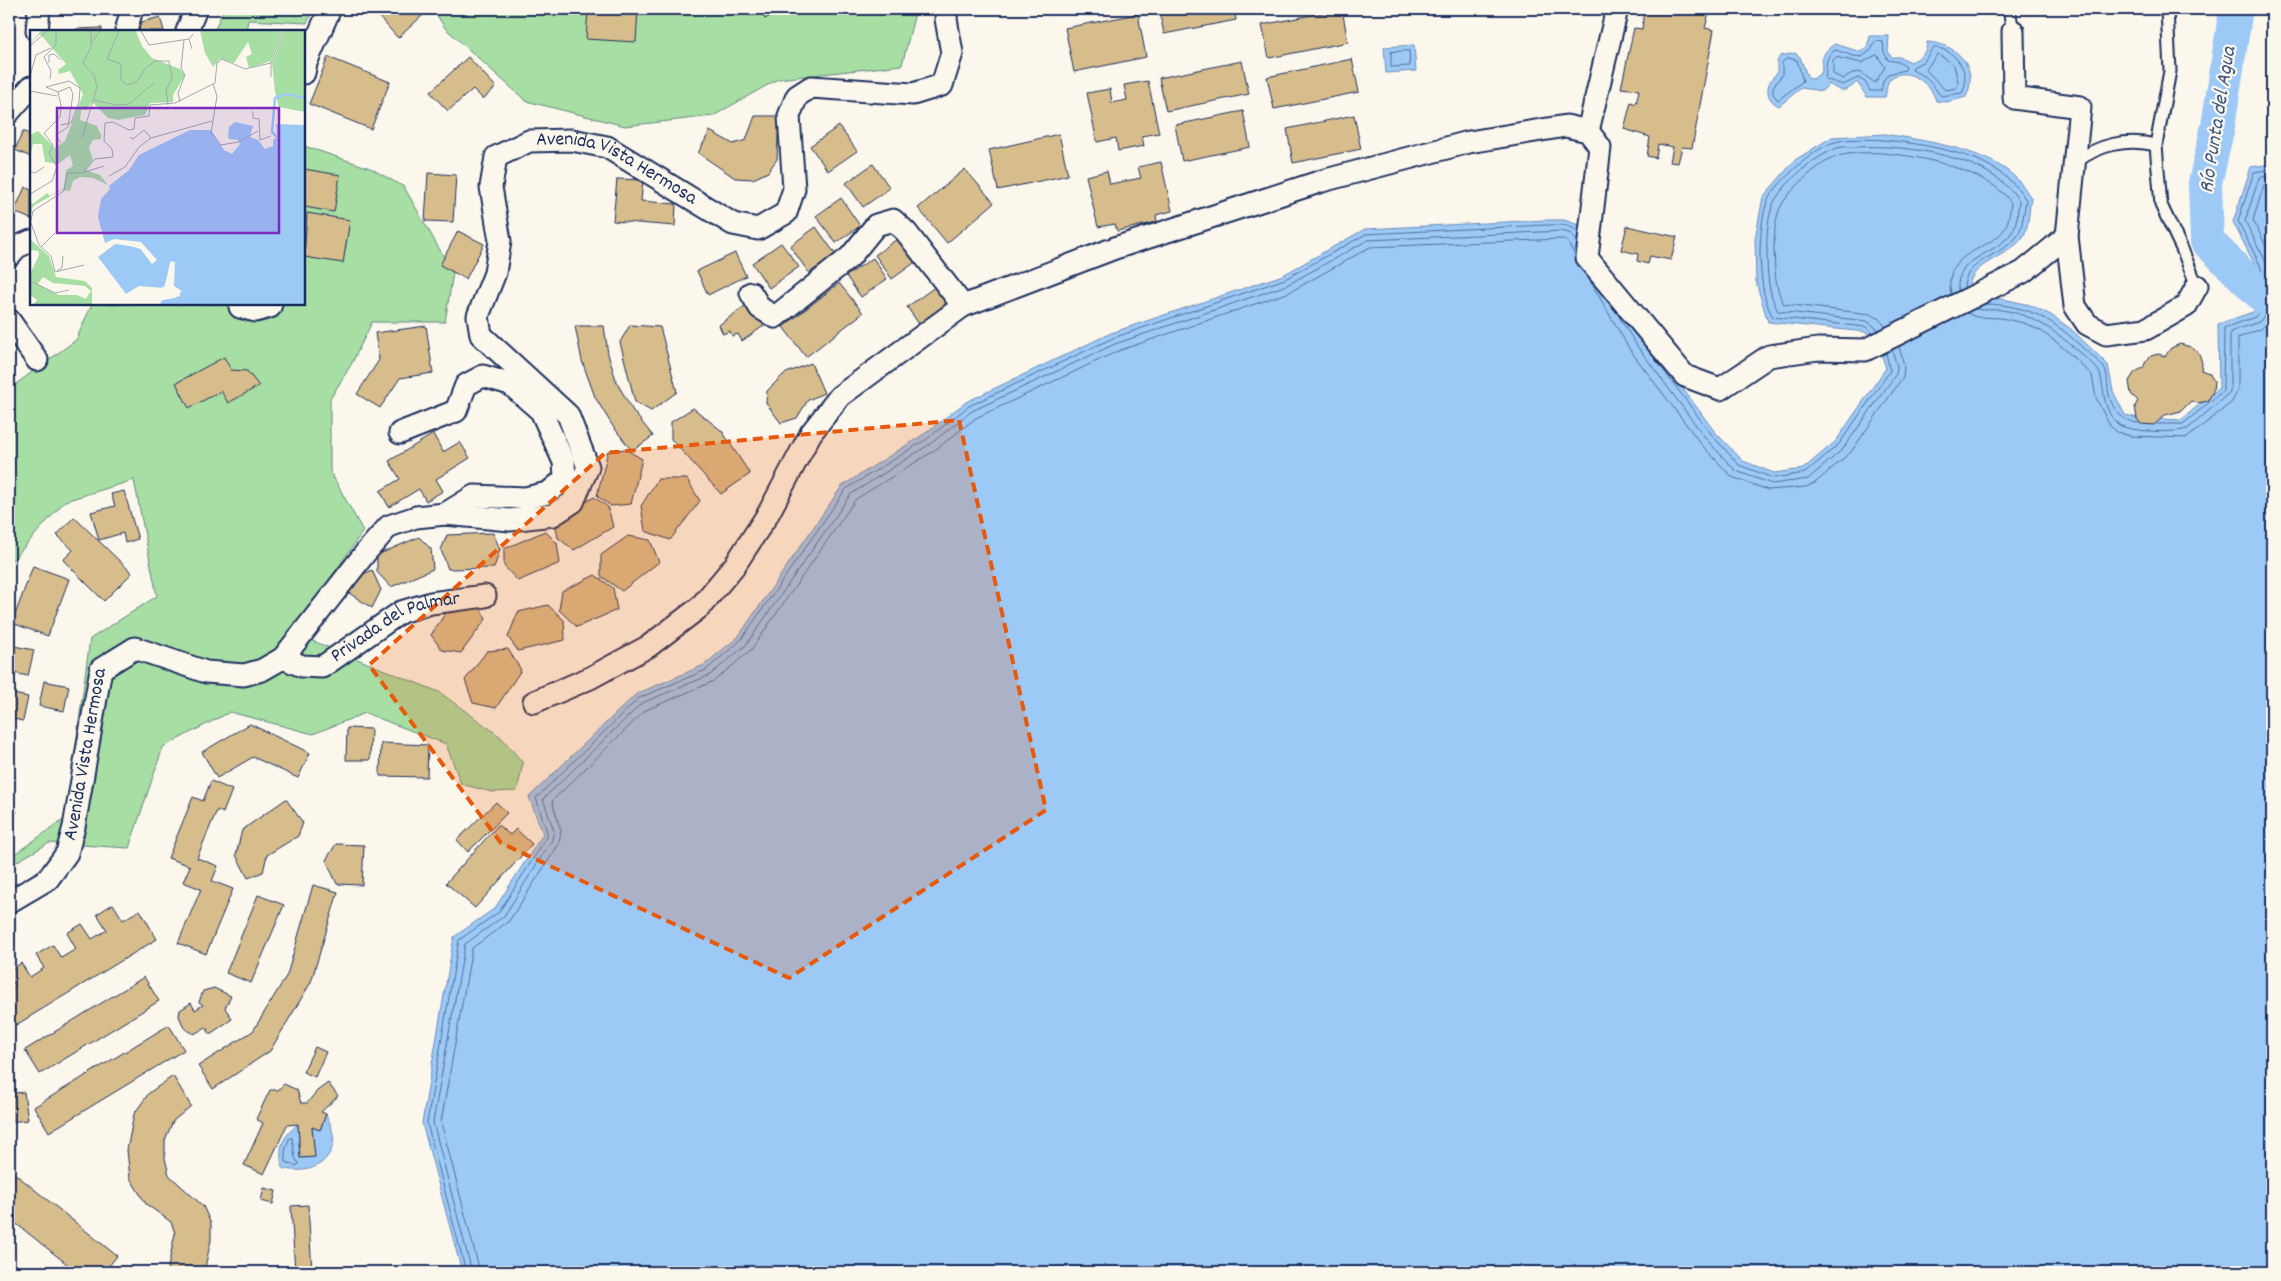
<svg xmlns="http://www.w3.org/2000/svg" width="2281" height="1281" viewBox="0 0 2281 1281" font-family="Dekko,sans-serif">
<style>
.green{fill:#a7dea3;stroke:#618680}
.water{fill:#9dc9f7;stroke:#698bba}
.lines{fill:none;stroke-linecap:round;stroke-linejoin:round}
.shore{stroke:#4f6d9b;stroke-width:1}
.river{stroke:#9dc9f7;stroke-width:34}
.building{fill:#d7bc8c;stroke:#1b2f5e}
.service-casing{stroke:#1b2f5e;stroke-width:15}
.minor-casing{stroke:#1b2f5e;stroke-width:25}
.service{stroke:#fbf7ec;stroke-width:11}
.minor{stroke:#fbf7ec;stroke-width:21}
.marked{fill:#e8590c;fill-opacity:0.2;stroke:#e8590c;stroke-width:4;stroke-dasharray:10 6;stroke-linejoin:round}
.labels{text-anchor:middle;dominant-baseline:central;stroke-width:4.5;stroke-linejoin:round;paint-order:stroke}
.street-label{font-size:20px;fill:#1b2f5e;stroke:#fbf7ec}
.water-label{font-size:21px;font-style:italic;fill:#3c5684;stroke:#fbf7ec}
.inset-river{fill:none;stroke:#9dc9f7;stroke-width:2.5}
.inset-road{fill:none;stroke:#a1a7b3;stroke-width:1}
.view{fill:#7b2cbf;fill-opacity:0.15;stroke:#7b2cbf;stroke-width:2.5}
.inset-edge{fill:none;stroke:#1b2f5e;stroke-width:2.5}
</style>
<rect width="100%" height="100%" fill="#fbf7ec"/>
<filter id="ink" filterUnits="userSpaceOnUse"><feTurbulence type="fractalNoise" baseFrequency=".02" numOctaves="2"/><feDisplacementMap in="SourceGraphic" scale="10" xChannelSelector="R" yChannelSelector="G"/><feConvolveMatrix kernelMatrix="1 2 1 2 8 2 1 2 1" color-interpolation-filters="sRGB"/></filter>
<g filter="url(#ink)">
<path class="green" d="M224 9H314L307 23 248 20 246 31H214Z
M433 9H916L902 65 778 79 713 116 625 126 526 101 445 28Z
M304 146 370 168 404 187 453 273 445 322H372L352 363 330 399V471L363 531 293 633 439 692 501 737 523 763 517 791 492 792 461 784 446 744 365 713 313 734 230 712 163 747 129 848 49 843 9 866V858L66 818 90 639 157 596 134 480 65 501 9 564V389L76 340 92 304H304Z"/>
<path class="water" d="M1870 36H1889L1888 51 1891 57H1900L1911 62C1921 57 1927 53 1927 42 1956 43 1980 67 1966 97L1947 102 1936 101C1932 85 1908 65 1891 78 1886 82 1887 91 1885 97H1867L1857 82C1847 92 1841 93 1829 84L1822 91 1801 88 1779 106C1764 99 1765 83 1777 73V62L1780 56 1795 53 1800 57 1808 78 1813 79 1822 72C1821 58 1823 51 1835 44L1861 52 1867 47Z
M1414 45 1416 71 1386 73 1384 47Z
M1885 134C1925 141 1989 149 2018 180 2023 185 2027 192 2031 198 2029 209 2029 227 2023 237 2010 257 1969 262 1969 289L1979 298 2003 299 2030 305 2051 315 2071 329 2108 365 2113 391 2125 415 2139 418 2181 420 2219 388 2218 324 2253 312 2265 298 2256 267 2233 222 2251 167 2272 164V1272H462L422 1123 454 937 495 908 543 834 529 797 636 694 704 665 738 637 842 486 924 434 966 402 1111 333 1283 275 1365 229 1546 220H1564L1579 225 1646 339 1715 432 1743 461 1774 473 1803 469 1836 441 1886 368 1879 348 1866 332 1768 322 1756 282 1755 239 1763 197 1795 160 1832 137Z
M326 1114C330 1123 335 1134 333 1144 327 1169 302 1174 282 1168 279 1145 281 1139 298 1124L300 1158 314 1157 312 1127 320 1130Z"/>
<g class="lines">
<path class="shore" d="M1876 41 1883 42 1884 52 1888 60 1899 62 1906 67 1905 70 1888 74 1883 81 1881 91H1870L1865 82 1858 78 1843 85 1825 79C1827 68 1824 55 1836 50L1853 56 1862 57 1871 50Z
M1933 48C1954 46 1973 74 1962 93L1941 96 1926 77 1912 70 1913 67 1924 61Z
M1409 51 1410 66 1391 67V52Z
M1938 54 1954 65 1958 82 1957 88 1945 90 1926 70Z
M1877 55 1885 67 1875 83 1860 72 1852 73 1843 79 1833 74V60L1836 57 1861 63Z
M1788 58 1797 60 1803 81 1778 100 1773 94V87L1782 75V63Z
M2272 175 2259 178 2245 221 2266 262 2272 283
M2272 183 2264 185 2253 220 2272 258
M1589 279 1630 350 1701 444 1732 477 1768 490 1806 487 1815 483 1851 452 1903 377 1904 365 1899 347
M1986 304C2029 305 2054 320 2084 349 2091 355 2099 361 2104 368 2108 374 2107 383 2108 390 2111 408 2121 422 2139 423
M1975 309C1984 311 1993 309 2002 310 2035 315 2058 333 2081 354 2087 360 2097 366 2100 374 2105 390 2102 410 2118 424 2126 432 2179 434 2189 428L2230 392V332L2259 322 2272 307
M1967 313 1976 317 2001 318 2024 323 2041 331 2059 344 2092 375 2096 398 2110 426 2117 432 2130 436 2187 438 2232 402 2238 390V338L2261 329 2272 319
M1618 315 1637 346 1707 440 1736 471 1772 484 1808 479 1843 449 1896 374 1897 366 1892 350
M1886 327 1878 318 1870 314 1784 304C1774 288 1775 267 1774 249 1774 237 1775 215 1782 204 1792 188 1820 161 1839 156 1879 144 1989 165 2011 203 2010 210 2009 220 2006 226 1995 252 1941 248 1951 294
M1879 330 1867 321 1778 311C1768 294 1767 272 1767 252 1766 240 1768 211 1775 200 1789 179 1811 159 1835 149 1841 146 1850 147 1857 147 1905 144 1993 156 2019 201 2018 210 2017 224 2012 232 1997 256 1955 255 1958 291
M1873 333 1866 327 1773 317C1762 299 1761 275 1760 254 1760 240 1762 210 1769 198 1779 181 1815 147 1835 142 1867 133 1954 147 1984 163 2001 172 2016 183 2026 200 2024 210 2023 226 2018 235 2004 256 1964 259 1964 288
M1646 347 1712 435 1739 465 1773 478 1805 473 1839 444 1890 371 1886 353
M2157 424H2183L2223 391 2224 328 2255 317 2269 301 2260 265 2238 221 2254 172 2272 169
M292 1138 295 1158 299 1164 297 1166 286 1162 285 1151 289 1139Z
M466 1272 427 1123 459 940 499 912 547 837V832L536 798 639 698 706 670 741 640 846 489 927 439 969 406 1113 338 1285 279 1366 234 1546 225C1557 225 1572 223 1578 233
M472 1272 433 1122 465 944 504 916 552 840 554 831 543 799 642 703 710 675 746 645 851 494 930 444 972 411 1115 344 1287 285 1368 240 1562 231 1572 234 1577 243
M480 1272 441 1122 472 948 509 921 559 844 561 831 552 801 646 710 714 681 751 650 856 499 935 450 976 418 1118 351 1290 292 1370 247 1561 239 1567 241 1575 255"/>
<path class="river" d="M2236 9 2218 126 2205 183 2207 241 2265 298"/>
</g>
<path class="building" d="M388 9H417L423 15 398 38 379 17Z
M588 9H638L636 42 586 39Z
M759 9H781L765 19Z
M1159 9H1234L1236 20 1164 34Z
M1342 9 1348 42 1269 58 1262 25Z
M1644 9H1710L1705 28 1714 30 1692 148 1682 147 1678 163 1670 162 1673 147 1658 144 1656 158 1647 156 1650 137 1624 129 1631 102 1636 104 1639 90 1621 88 1634 28 1642 29Z
M1138 14 1146 57 1074 72 1065 28Z
M160 17 164 31H140L138 23Z
M102 28V31H76V29Z
M328 57 390 82 371 129 309 104Z
M468 57 496 87 483 99 473 89 448 111 430 92Z
M1352 59 1359 92 1274 109 1267 77Z
M1242 61 1249 94 1166 111 1159 78Z
M1148 81 1159 133 1142 136 1144 146 1118 151 1116 138 1097 142 1087 93 1110 89 1112 103 1127 100 1124 85Z
M1243 111 1250 147 1182 161 1175 125Z
M1354 115 1361 149 1293 163 1287 129Z
M755 116H779L777 159 768 172 753 179 735 178 698 153 710 131 733 144 746 140Z
M839 126 857 151 828 171 810 146Z
M23 131 31 135V157L15 150Z
M1059 134 1068 175 998 190 989 150Z
M1161 162 1172 211 1156 215 1157 222 1117 231 1115 224 1098 227 1086 176 1107 171 1110 184 1141 178 1138 167Z
M873 164 890 188 863 207 846 183Z
M304 169 340 175 334 212 304 207Z
M965 169 994 203 947 243 918 208Z
M428 173 456 175 453 222 425 221Z
M617 179 643 180 641 201 676 204 675 226 613 221Z
M25 187 31 190V219L14 212Z
M841 198 860 226 836 243 816 216Z
M307 213 350 220 343 263 304 257Z
M1627 226 1677 237 1671 260 1650 256 1648 264 1637 261 1638 254 1621 250Z
M816 227 836 255 809 273 790 246Z
M458 231 484 244 466 279 440 265Z
M904 234 921 258 892 279 875 255Z
M781 243 799 267 769 288 752 263Z
M735 253 746 276 708 295 697 271Z
M873 258 887 279 861 297 846 276Z
M839 283 863 313 806 357 783 327Z
M939 284 956 307 924 331 907 307Z
M749 303 765 325 742 341 738 334 732 336 730 331 723 334 719 325Z
M630 325 660 327 677 392 651 411 635 402 620 342Z
M426 326 433 373 400 378 380 408 357 394 379 360 375 333Z
M575 326H604L608 354 617 383 633 411 653 436 632 451 612 425 595 397 582 361Z
M2180 344 2191 347 2199 353 2202 363 2201 370 2209 373 2214 381 2213 391 2208 401 2198 403 2191 401 2181 411 2165 415 2154 425 2141 424 2137 419 2135 406 2138 401 2131 394 2129 381 2135 372 2143 368 2146 361 2151 356 2158 354 2165 356 2171 348Z
M224 357 231 370 247 371 259 386 228 403 221 391 189 408 176 383Z
M811 363 824 393 808 400 797 418 781 423 766 403 767 391 784 374Z
M693 408 722 431 750 474 721 494 671 439V422Z
M433 434 443 452 460 442 470 458 436 479 443 491 426 501 419 489 389 507 380 491 400 479 389 461Z
M625 449 642 459 631 504 611 506 597 496 608 451Z
M658 479H687L700 501 670 540 645 531 641 506Z
M124 491 138 539 125 543 123 533 99 540 91 512 115 506 111 494Z
M594 497 608 507 613 527 574 550 558 538 555 521Z
M74 517 132 573 104 601 63 560 73 550 57 535Z
M545 531 557 543 560 563 518 581 504 566V549Z
M493 533 500 549 494 568 448 569 441 550 447 535Z
M628 536 650 540 659 562 622 591 601 576V555Z
M419 537 431 549 433 569 391 587 377 572V555Z
M33 566 69 579 48 636 12 623Z
M372 570 381 590 372 608 349 593 361 575Z
M595 575 613 588 617 610 577 627 559 610 562 591Z
M477 602 486 619 461 653 442 650 431 635 452 603Z
M548 605 564 620 565 640 518 651 508 637 518 612Z
M9 645 34 650 28 676 9 672Z
M508 649 521 670 496 708 473 703 465 680 487 651Z
M44 681 69 686 64 711 39 706Z
M9 693 28 697 23 721 9 718Z
M250 724 310 753 298 778 253 757 217 778 202 752Z
M347 728 371 729 370 760H346Z
M381 743 428 745 427 777 380 776Z
M211 781 232 790 223 813 217 810 197 858 218 866 212 881 233 889 206 954 178 943 201 889 183 882 190 866 168 858 193 797 203 801Z
M286 799 303 823 298 836 267 855 263 872 248 878 236 855 242 830Z
M9 801 17 812 9 818Z
M496 802 507 813 468 852 457 840Z
M498 825 510 835 516 829 532 844 475 908 446 883Z
M336 844 364 845 362 885 337 884 326 860Z
M313 885 338 892 311 982 270 1051 213 1089 198 1066 253 1031 287 975Z
M258 895 284 905 251 983 226 973Z
M113 904 123 920 140 910 157 939 16 1025 9 1013V990L15 986 9 975V971L21 963 30 977 44 968 36 955 53 945 61 958 76 949 67 933 82 924 92 939 107 930 97 914Z
M144 977 159 1001 40 1074 25 1050Z
M214 988 231 996 225 1008 232 1019 210 1034 206 1027 194 1034 184 1028 179 1016 180 1010 191 1003 195 1010 203 1005 199 1002 203 991Z
M169 1025 184 1050 49 1132 34 1107Z
M315 1047 326 1052 315 1077 303 1072Z
M173 1076 191 1106 173 1121 165 1140V1158L169 1175 203 1206 211 1224V1240L204 1272H167L175 1233 171 1222 146 1204 130 1178 127 1150 134 1114 149 1093Z
M328 1083 338 1096 321 1112 326 1114 320 1130 312 1127 315 1157 300 1158 298 1124 287 1125 264 1174 244 1165 263 1123 256 1119 270 1090H278L284 1084 297 1090 301 1103H307L317 1091Z
M24 1092 28 1120 9 1122V1094Z
M9 1169 117 1256 104 1272H77L9 1218Z
M264 1188 276 1191 273 1204 261 1201Z
M308 1205 312 1272H295L291 1206Z"/>
<g class="lines">
<g class="service-casing">
<path id="service" d="M2009 9 2013 31
M2167 9 2170 71 2156 145 2161 205 2182 249 2197 286
M2075 163C2098 144 2128 138 2156 145"/>
</g>
<g class="minor-casing">
<g id="minor">
<path d="M37 31 39 9"/>
<path d="M126 31 132 9"/>
<path d="M187 31 196 9"/>
<path d="M2013 31 2014 98 2080 107 2067 236 2075 306 2087 324 2106 334 2146 329 2186 306 2197 286"/>
<path d="M304 73 306 63 330 9"/>
<path d="M9 112 31 87"/>
<path d="M1588 131 1617 9"/>
<path d="M9 256 17 247 31 241"/>
<path d="M751 293 760 308 775 317 850 257 876 225 893 220 906 232 963 306 1115 248 1322 181 1469 142 1566 126 1588 131 1600 147 1587 258 1685 376 1720 389 1769 356 1818 349 1865 350 2023 272 2067 236"/>
<path d="M240 304V307L256 311 270 307 271 304"/>
<path d="M9 320 37 360"/>
<path d="M400 433 456 411 466 385 483 376 510 384 541 411 564 462 565 479 548 493 525 498 474 496 445 514"/>
<path id="s1" d="M283 658 302 666 322 667 401 612 431 603 485 596"/>
<path d="M534 702 590 678 649 646 700 607 735 565 768 514 811 433 840 396 963 306"/>
<path id="s2" d="M9 902 48 879 67 853 74 827 101 669 135 648 206 672 244 675 262 670 283 658 366 552 389 526 416 517 445 514 510 520 553 515 573 502 588 467 568 415 481 335 478 316 495 273 500 241 491 187 496 157 529 141 572 140 607 147 733 224 758 229 786 213 794 189 789 116 797 96 811 87 913 94 942 85 952 53 946 19 947 9"/>
</g>
</g>
<use href="#service" class="service"/>
<use href="#minor" class="minor"/>
</g>
</g>
<path class="marked" d="M959 420 1046 810 789 978 501 843 369 665 605 453Z"/>
<g class="labels">
<g class="street-label">
<text stroke="none"><textPath href="#s2" startOffset="1346">Avenida Vista Hermosa</textPath></text>
<text stroke="none"><textPath href="#s1" startOffset="126">Privada del Palmar</textPath></text>
<text stroke="none"><textPath href="#s2" startOffset="178">Avenida Vista Hermosa</textPath></text>
</g>
<g class="water-label">
<text transform="translate(2219 120) rotate(-81)">Río Punta del Agua</text>
</g>
</g>
<g transform="translate(30 30)">
<rect width="275" height="275" fill="#fbf7ec"/>
<path d="M11 1H106L112 16 122 28 150 39 155 45 143 65V72L120 73 115 85 88 90 78 88 62 72 57 80H51L50 90 67 96 71 105V109L63 110 59 117 63 130 56 140 70 145 78 155 63 148 50 147 43 151 40 161 32 160 3 176 0 188V171L3 174 17 163 20 166 34 158 36 140 43 136 40 125 28 134 15 132 12 114H3L0 126V105L8 101 25 118 35 111 53 64 40 41 29 44 28 40 36 34 10 4 0 13ZM170 1H252L241 31 219 38 216 27 222 24 218 12 204 33 190 29 183 37 175 23ZM254 1H275V82L249 77 245 62 242 33ZM0 209 19 226 26 247 55 251 62 258V274H4L7 270 0 265V244L9 225 8 221 0 220ZM13 247 23 253 55 256 61 261 56 269 47 265H29L8 254Z" fill="#a7dea3" fill-rule="evenodd"/>
<path d="M205 92 223 96 220 107 228 110 235 119 243 116V110L247 107 246 94 275 95V274H130L132 270 150 266 149 259 144 256 145 232 141 231 134 258 109 256 96 264 68 227 85 214 109 217 122 234 127 230 111 212 84 209 75 213 68 187 71 169 80 159 79 156 99 140 109 125 160 100H181L194 120 202 124 210 114 208 110 199 109 198 106 199 97Z" fill="#9dc9f7"/>
<path d="M84 212 110 214 123 232 111 219ZM140 232 144 234 142 256 152 261 145 268 132 270 149 262 141 256 142 234 136 259 127 261 136 255Z" fill="#fbf7ec"/>
<path class="inset-river" d="M247 107 242 102 245 68 257 64 275 68"/>
<path class="inset-road" d="M89 1 77 29 91 34V50L97 55 107 52 114 40 125 31H139L142 48 136 60 138 75M111 1 119 15 159 9M61 13 70 1M0 16 17 1M162 19 159 9 163 4M19 33V25L24 24 31 30M0 46 6 25 21 18M241 47V33L253 1M20 49 21 41 14 27 26 15V1M183 54 187 66 181 103 191 115 208 112 228 101M16 57 39 51 50 58 49 72 41 93 31 95M0 61 27 66M28 62 40 57 43 64 38 97 26 105 31 113M64 70 86 75 99 74 125 52M150 72 148 63 155 45 151 38 154 10M223 81V88L229 89 230 110 241 106M100 107 103 109 114 100 121 108 182 91M52 108 67 57 64 45 53 33 61 17V1M0 142 5 143 14 137M55 142 74 136M79 146 95 137 109 117 121 108M0 164 22 151 27 137 19 123 23 115 14 103 30 87 31 76 28 62 16 57M1 193 9 215 21 226 25 242 54 235M0 195 3 181 34 161 37 143H53L65 129 83 127 82 119 74 111 75 93 83 92 99 100 104 99 105 88 119 86 120 75 145 73 185 53 187 33 192 29 215 39 241 33M11 217 25 203M27 241 32 238 33 226M0 251 25 263 39 260"/>
<path class="view" d="M27 78H249V203H27Z"/>
<rect width="275" height="275" class="inset-edge"/>
</g>
<rect width="2281" height="1281" fill="none" stroke="#fbf7ec" stroke-width="30"/>
<rect x="15" y="15" width="2251" height="1251" fill="none" stroke="#1b2f5e" stroke-width="2" filter="url(#ink)"/>
</svg>
